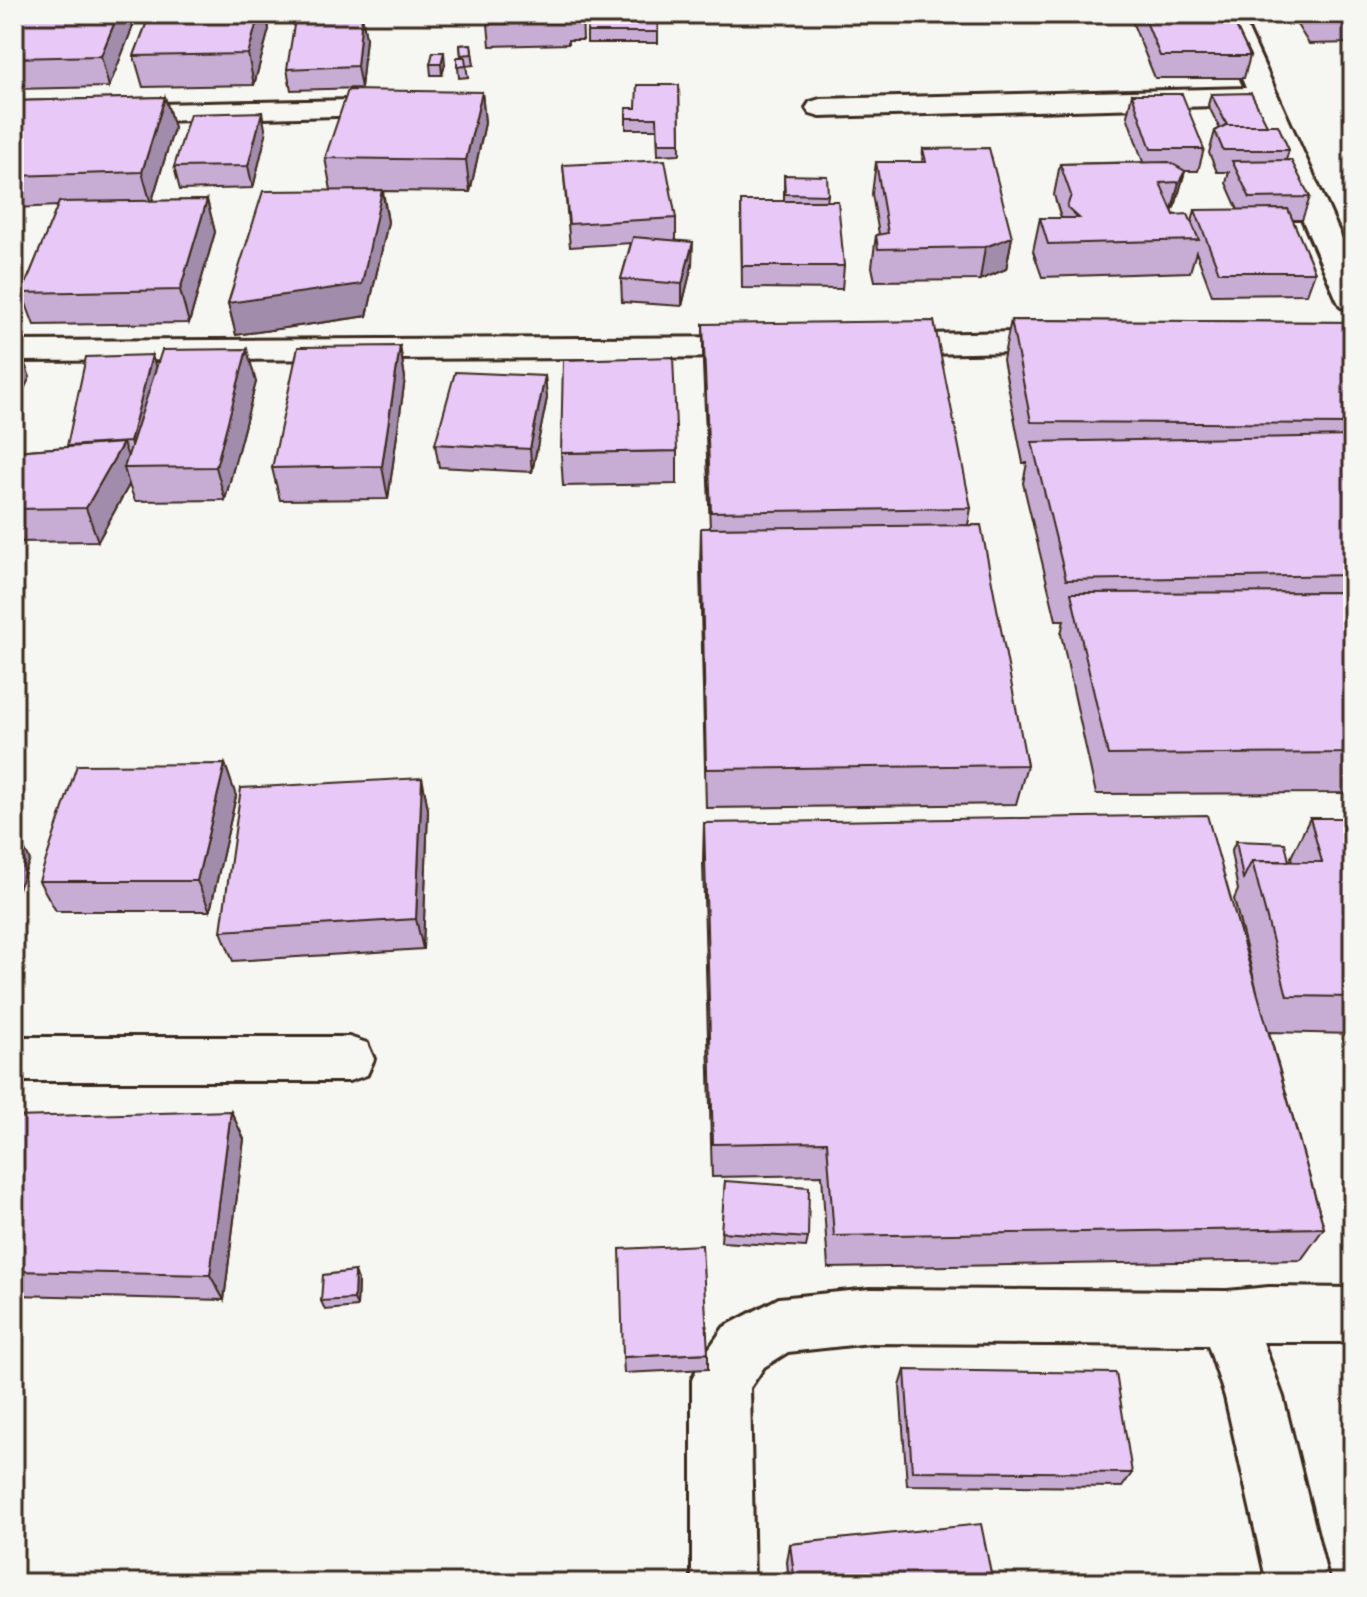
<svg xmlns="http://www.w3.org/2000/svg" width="1367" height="1597" viewBox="0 0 1367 1597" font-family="Mali,sans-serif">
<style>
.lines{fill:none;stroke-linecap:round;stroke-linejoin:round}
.minor-casing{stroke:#3b2a1e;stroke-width:6}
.minor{fill:#f6f6f2;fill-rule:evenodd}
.wall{fill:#c7acd4;stroke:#3b2a1e;stroke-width:2}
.shaded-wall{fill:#a28cac;stroke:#3b2a1e;stroke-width:2}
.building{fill:#e7c8f6;stroke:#3b2a1e;stroke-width:2}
</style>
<rect width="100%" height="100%" fill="#f6f6f2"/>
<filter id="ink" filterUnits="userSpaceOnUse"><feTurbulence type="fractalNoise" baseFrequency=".0125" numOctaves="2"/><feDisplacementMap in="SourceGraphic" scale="16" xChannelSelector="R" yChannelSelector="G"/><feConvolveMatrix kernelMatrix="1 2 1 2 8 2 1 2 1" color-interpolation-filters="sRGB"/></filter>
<g filter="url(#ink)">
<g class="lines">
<g class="minor-casing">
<path id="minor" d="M1215 14H1241L1353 263V310L1341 307 1337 300 1253 105 820 117 810 114 806 108 810 102 820 99 1246 88Z
M400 99 410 102 414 108 410 114 14 125V107Z
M1067 331 1079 334 1084 341 1079 348 1067 351 879 355 867 352 862 345 867 338 879 335Z
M763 337 775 340 780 347 775 354 763 357 14 361V341Z
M14 1037H349L367 1043 374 1059 367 1075 349 1081H14Z
M1269 1287 1353 1288V1342H1263L1283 1397 1329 1583H1267L1225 1397 1208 1345 870 1343 788 1352 764 1367 750 1388 754 1583H692V1380L701 1360 724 1327 779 1298 870 1289 1227 1291Z"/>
</g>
<use href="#minor" class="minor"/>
</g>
<path class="wall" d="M150 14H266L269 29 254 85 143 87 134 56Z
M582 14 583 40H568V44L490 46 488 24Z
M1135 14H1230L1250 56 1244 78H1155L1133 24Z
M1292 14H1353V43L1309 44 1292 17Z
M362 16 366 38 361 88 291 90 287 69Z
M658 17V43H587V32Z
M133 26 109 87 14 89V37Z
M471 44 474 65 466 66 468 77 459 78 457 57H461L460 45Z
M430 64H445L442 75H431Z
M679 85 680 154 658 155 657 129H626V108H636Z
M482 92 485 123 470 192 383 191 388 222 367 316 236 335 228 303 331 190 325 158Z
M1132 94 1204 149 1198 171H1185L1176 203 1172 211 1174 215 1192 222 1195 210H1238L1226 183 1229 172H1217L1209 153 1215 131 1220 129 1208 105 1211 94 1267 125 1289 150 1286 160 1310 197 1302 220H1292L1315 272 1307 294 1212 295 1196 252 1190 272 1042 277 1033 251 1040 218H1061L1054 195 1060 164 1143 162 1127 116Z
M165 97 174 128 152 201 207 200 215 232 189 323 34 325 22 293 58 206 14 208V101Z
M266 134 253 188 180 190 174 167Z
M923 149 1012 237 1006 269 980 280 875 281 872 267 876 235 879 234 872 194 876 162H922Z
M563 165 676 218V241L692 265 682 306 622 302 621 279 631 243 570 247Z
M784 175 828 195 827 201 844 266 842 289 742 288 741 201H784Z
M1011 320 1353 322V793L1096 794 1061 634 1064 620H1056L1023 483 1027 463H1023L1003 360Z
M703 324 971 508 968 525 1027 765 1016 804 706 808 700 569 701 528H710L703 364Z
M400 346 405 378 388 499 280 500 272 468Z
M156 369 256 382 225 500 135 501 129 485 98 541 14 542V451L67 447Z
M545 376 547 398 532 472 439 467 435 444Z
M677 451V484L563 486 561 453Z
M225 764 236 796 210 911H56L39 881Z
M422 778 428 809 423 949 233 961 221 931Z
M1310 818H1353V1034L1269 1032 1324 1228 1301 1260 828 1268 822 1175 712 1177 703 862 704 823 1257 991 1234 899 1238 890 1231 852 1236 841 1292 861 1291 857Z
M14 1117 244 1139 224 1300 14 1295Z
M725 1181 808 1238 806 1247 721 1242Z
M358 1280 357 1307 325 1310 321 1301Z
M708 1353V1369L624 1373 623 1357Z
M905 1370 1132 1473 1122 1487 907 1485 900 1386Z
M790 1544 993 1583H789L787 1562Z"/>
<path class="shaded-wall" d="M118 14H130L133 26 109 87 101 56Z
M259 14H266L269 29 254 85 248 54Z
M362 16 366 38 361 88 357 66Z
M444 52 445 64 442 75 441 64Z
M482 92 485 123 470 192 466 160Z
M165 97 174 128 151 204 142 172Z
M262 112 266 134 253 188 248 166Z
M1185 171 1176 203 1171 214 1179 182Z
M382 190 388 222 367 316 236 335 228 303Z
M207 200 215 232 189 323 180 290Z
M1012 237 1006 269 980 280 985 247Z
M693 242 692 265 682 306V284Z
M17 344 30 377 14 410V351Z
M400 346 405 378 388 499 382 466Z
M247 349 256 382 225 500 216 467Z
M152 355 159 378 138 465 130 442Z
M545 376 547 398 532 472 530 449Z
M123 443 132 468H124L129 485 98 541 86 508Z
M225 764 236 796 210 911 197 881Z
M422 778 428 809 423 949 416 919Z
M14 830 30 860 14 898Z
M231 1111 244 1139 224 1300 210 1275Z
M355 1271 358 1280 357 1307 354 1299Z"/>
<path class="building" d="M25 14H118L101 56 14 58V37Z
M150 14H259L248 54 134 56Z
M489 14H582V18L567 19 566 22 488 24Z
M1143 14H1230L1250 56H1160Z
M1310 14H1353V22L1316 23Z
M362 16 357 66 287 69 295 19Z
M588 17H658V32H587Z
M471 44 472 54 461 55 460 45Z
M433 52H444L441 64H430Z
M457 57H465L466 66 457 67Z
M637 85H679L680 143H658L657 118H626V108H636Z
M348 90 482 92 466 160 325 158Z
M1251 93 1267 125H1227L1211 94Z
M1132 94H1182L1204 149H1151Z
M165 97 142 172 14 176V101Z
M262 112 248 166 174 167 190 114Z
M1226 125H1278L1289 150H1223L1215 131Z
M989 148 1012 237 985 247 878 249 876 235 888 233 876 162H926L923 149Z
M665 160 676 218 569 224 563 165Z
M1291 160 1310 197 1250 198 1232 161Z
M1169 162 1185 171 1179 182 1160 183 1174 215 1188 214 1199 240 1048 244 1040 218H1079L1067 207 1071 195 1060 164Z
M784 175 827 176 828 195 785 194Z
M382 190 362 284 228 303 263 191Z
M207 200 180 290 22 293 59 202Z
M741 201H838L844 266H742Z
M1288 209 1315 272H1219L1195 210Z
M633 237 693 242 682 284 621 279Z
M1011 320 1353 322V424L1031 422Z
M934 321 971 508 711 512 703 324Z
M400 346 382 466 272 468 298 347Z
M247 349 216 467 124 468 162 350Z
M152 355 130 442 67 446 86 357Z
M673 357 677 451 561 453 563 360Z
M455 372 545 376 530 449 435 444Z
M1353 436V575L1066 580 1032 442Z
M123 443 86 508 14 509V451Z
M981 525 1027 765 706 769 701 528Z
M1353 592V753L1108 755 1071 593Z
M225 764 197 881H39L77 765Z
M422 778 416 919 221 931 241 788Z
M1207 815 1324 1228 834 1236 827 1142 713 1144 704 823Z
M1310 818H1353V997L1287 996 1252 861 1322 862Z
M1236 841 1285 843 1289 861H1252L1243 879Z
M231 1111 210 1275 14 1271V1117Z
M725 1181 809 1187 808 1238 721 1232Z
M702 1245 708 1353 623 1357 620 1249Z
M355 1271 354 1299 321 1301 323 1275Z
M905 1370 1116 1373 1132 1473 912 1471Z
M981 1524 993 1583H795L790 1544Z"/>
</g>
<rect width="1367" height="1597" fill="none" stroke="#f6f6f2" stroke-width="48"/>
<rect x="24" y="24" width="1319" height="1549" fill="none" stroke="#3b2a1e" stroke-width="3" filter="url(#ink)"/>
</svg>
